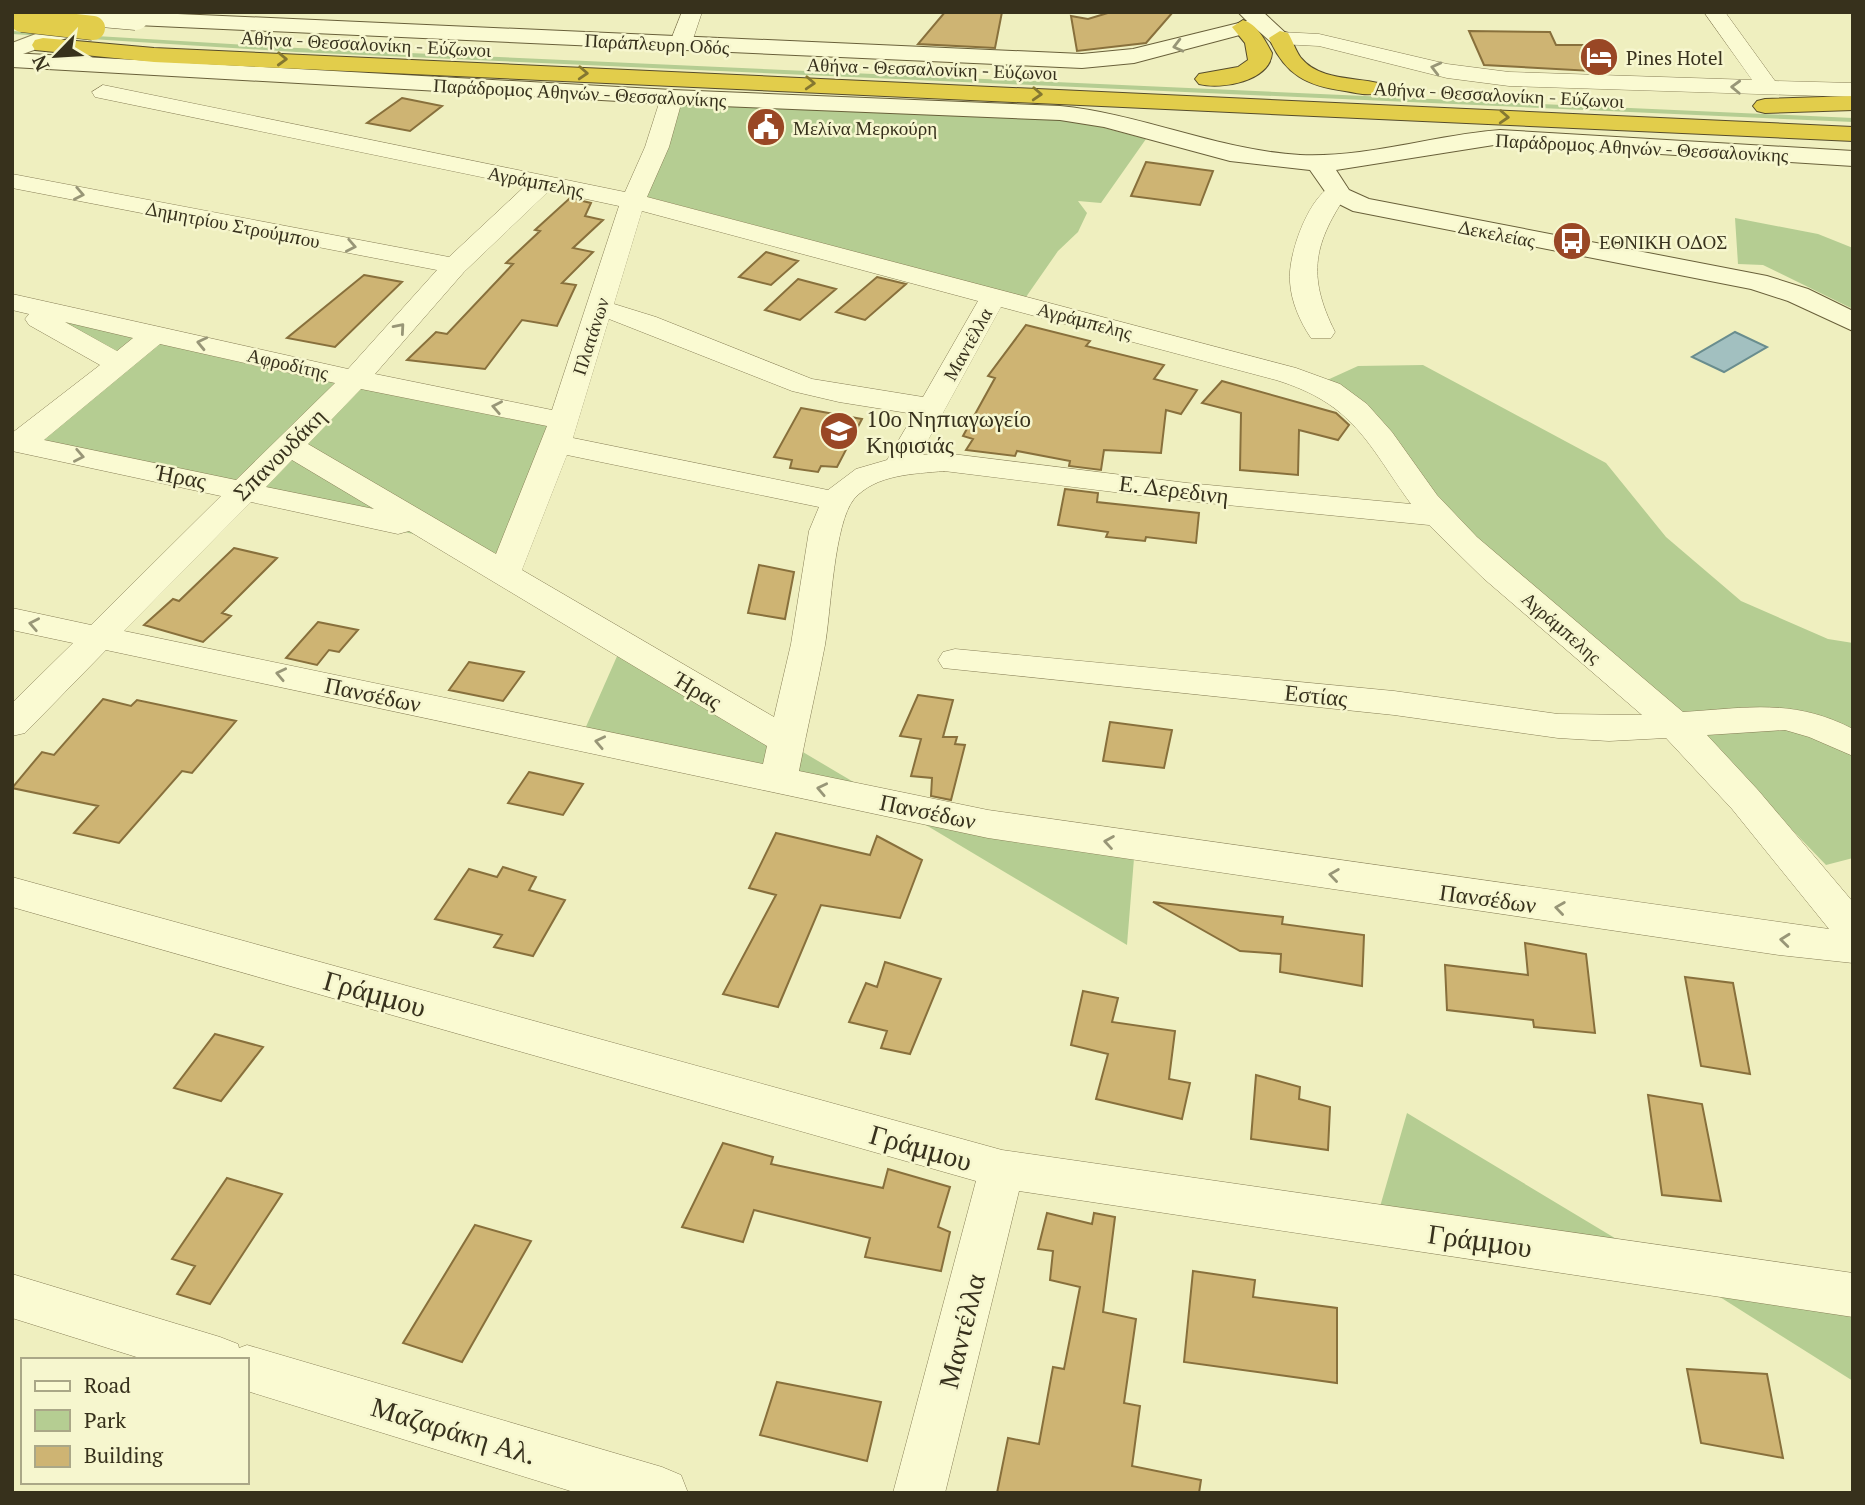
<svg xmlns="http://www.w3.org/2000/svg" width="1865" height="1505" viewBox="0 0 1865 1505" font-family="'PT Serif',serif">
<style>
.green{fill:#b5cd92}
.water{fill:#a2c0c0;stroke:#698d8e;stroke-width:2}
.building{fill:#ceb473;stroke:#88703c;stroke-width:2}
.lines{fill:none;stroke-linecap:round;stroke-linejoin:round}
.minor-casing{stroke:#887f57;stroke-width:1}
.tertiary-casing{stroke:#887f57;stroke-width:2}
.secondary-casing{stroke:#69603a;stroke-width:2}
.motorway-casing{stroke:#554b2b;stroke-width:2}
.minor{fill:#fafad2;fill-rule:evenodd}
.tertiary{fill:#fafad2;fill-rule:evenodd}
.secondary{fill:#fafad2;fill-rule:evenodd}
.motorway{fill:#e2cd4b;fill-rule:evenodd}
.secondary-bridge-casing{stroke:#69603a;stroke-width:25;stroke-linecap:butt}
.motorway-bridge-casing{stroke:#554b2b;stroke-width:25;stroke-linecap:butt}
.secondary-bridge{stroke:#fafad2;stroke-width:24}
.motorway-bridge{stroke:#e2cd4b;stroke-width:24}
.oneway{stroke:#989677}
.oneway2{stroke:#847731}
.labels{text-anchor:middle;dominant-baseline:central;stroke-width:5;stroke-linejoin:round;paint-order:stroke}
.far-street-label{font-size:19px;fill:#37311c;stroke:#f6f6ce}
.far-poi-label{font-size:19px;fill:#37311c;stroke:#f6f6ce;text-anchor:start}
.poi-label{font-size:23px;fill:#37311c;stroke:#f6f6ce;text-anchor:start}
.street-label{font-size:23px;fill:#37311c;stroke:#f6f6ce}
.near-street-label{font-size:28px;fill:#37311c;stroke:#f6f6ce}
</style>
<rect width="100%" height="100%" fill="#efefbf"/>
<path class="green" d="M12 31 298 48 1853 118V122L296 52 12 34Z
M679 102 1071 119 1146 139 1101 203 1078 201 1087 213 1078 232 1058 251 1026 297 644 196Z
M1735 218 1818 234 1853 248V309L1763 265 1738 264Z
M12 302 564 421 509 556 21 444 118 363Z
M1423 365 1606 463 1666 537 1741 601 1828 639 1853 643V858L1826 865 1747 783 1439 506 1398 440 1368 406 1325 381 1358 366Z
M622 645 889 803 1135 846 1127 945 889 803 581 738Z
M1407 1113 1663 1267 1375 1224Z
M1682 1273 1853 1298V1381Z"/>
<path class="water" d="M1735 332 1767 347 1724 372 1692 357Z"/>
<path class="building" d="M945 12H1002L995 48 918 44Z
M1111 12H1173L1146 43 1077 51 1071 16 1088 19Z
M1469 31 1550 32 1556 45H1595L1610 72 1484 65Z
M402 98 442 106 410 131 367 123Z
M1146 162 1213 171 1200 205 1131 196Z
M570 198 591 203 585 216 603 220 573 248 593 252 562 283 576 285 557 326 522 320 485 369 407 360 436 332 447 334 513 264 506 263 540 231 535 230Z
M766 252 798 261 771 285 739 277Z
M364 275 402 282 335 347 287 338Z
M877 277 906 284 865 320 836 312Z
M798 279 836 289 800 320 765 310Z
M1026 325 1090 341 1086 346 1164 365 1154 379 1197 390 1181 414 1166 410 1161 453 1104 450 1101 470 1069 466 1070 461 1017 451 1015 456 966 450 973 439 963 436 995 378 988 376Z
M1222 381 1336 413 1349 425 1338 440 1299 430 1298 475 1240 470 1241 413 1202 403Z
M801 408 862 419 837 467 821 466 818 472 790 468 792 460 774 457Z
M1065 489 1098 493 1097 502 1199 513 1196 543 1146 537 1145 541 1106 537 1108 532 1058 525Z
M234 548 277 558 222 613 231 616 203 642 144 625 173 599 179 601Z
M759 565 794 572 785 619 748 613Z
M318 622 358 630 339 652 329 650 317 665 286 658Z
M469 662 524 672 503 701 449 690Z
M918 695 953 700 943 737H957L955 744 965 745 951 800 931 796 932 778 911 776 921 739 900 736Z
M103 699 131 706 137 700 236 721 192 773 182 771 119 843 74 833 98 806 12 788 42 752 54 755Z
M1110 722 1172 730 1164 768 1103 761Z
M529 772 583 784 563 815 508 803Z
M776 833 870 855 877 836 922 860 900 918 821 905 778 1007 723 994 776 895 749 888Z
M503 867 536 877 529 890 565 900 533 956 494 947 502 935 435 919 469 869 497 877Z
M1153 902 1283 917 1282 924 1364 935 1362 986 1280 972 1281 954 1240 951Z
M1525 943 1586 954 1595 1033 1534 1027 1533 1020 1447 1010 1445 965 1528 975Z
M885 962 941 979 910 1054 881 1048 887 1031 849 1022 866 983 877 987Z
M1685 977 1733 983 1750 1074 1701 1066Z
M1083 991 1118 998 1112 1022 1175 1031 1169 1079 1190 1083 1182 1119 1096 1099 1108 1054 1071 1045Z
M215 1034 263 1047 221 1101 174 1088Z
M1256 1075 1300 1087 1299 1099 1330 1107 1328 1150 1251 1139Z
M1648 1095 1702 1104 1721 1201 1662 1195Z
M723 1143 773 1157 771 1164 883 1188 888 1169 950 1187 938 1227 950 1232 941 1271 865 1257 870 1238 754 1210 743 1242 682 1227Z
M227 1178 282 1194 210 1304 177 1294 195 1266 172 1259Z
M1047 1213 1092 1224 1094 1213 1115 1217 1103 1312 1136 1319 1124 1403 1140 1406 1132 1466 1201 1480 1199 1493H997L1008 1438 1039 1444 1053 1367 1064 1369 1080 1287 1050 1280 1053 1251 1038 1249Z
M475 1225 531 1241 462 1362 403 1343Z
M1193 1271 1255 1280 1253 1297 1337 1308V1383L1184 1362Z
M1687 1369 1767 1374 1783 1458 1701 1443Z
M777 1382 881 1402 867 1461 760 1435Z"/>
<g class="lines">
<g class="minor-casing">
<path id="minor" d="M682 12H702L691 45 680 51 669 45Z
M1704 12H1725L1775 81 1853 83V97L1509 86 1447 78 1319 46 1280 44 1269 38 1280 32 1319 34 1447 64 1509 72 1752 80Z
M103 85 625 192 645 147 661 97 672 90 683 97 669 147 647 197 1296 368 1340 384 1367 404 1392 432 1437 495 1477 537 1683 712C1747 708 1793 698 1853 729V756L1809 737 1785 730 1707 735 1758 790 1853 902V963L1779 955 988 838 106 650 25 733 12 736V703L73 643 12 630V608L91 625 221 496 12 451V433L100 365 29 325 25 319 29 314 12 310V294L348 369 437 270 12 188V174L449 257 525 186 95 97 92 92ZM549 191 619 206 552 410 375 374 464 272ZM642 211 978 301 923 397 812 379 656 317 614 304ZM1001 307 1276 380C1354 404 1367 443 1411 504L1187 483 944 453 920 455ZM609 319 792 391 839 402 914 414 887 460 856 469 828 490 573 438ZM65 322 133 338 117 351ZM160 344 335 383 236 480 44 440ZM361 389 547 426 496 554 308 444ZM567 455 819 507 809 531 791 644 774 717 522 570ZM292 460 374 509 266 487ZM944 471 1187 501 1429 525 1483 578 1642 715 1558 714 1394 691 955 649 943 652 938 660 943 668 1394 715 1558 738 1609 741 1666 738 1732 809 1829 929 988 810 799 771C807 729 817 687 825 645 831 611 834 523 854 499 876 474 914 474 944 471ZM251 502 398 534 409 531 767 746 763 764 124 631Z
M1337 184 1346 186 1349 191C1314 243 1306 274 1335 332L1331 338H1311C1300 322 1291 301 1290 282 1287 256 1310 190 1337 184Z
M12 877 1002 1150 1853 1273V1317L1019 1191 945 1493H893L976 1181 12 907Z
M12 1274 220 1337 238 1344 239 1348 247 1345 662 1467 681 1475 688 1493H577L247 1391V1360H146L12 1318Z"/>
</g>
<g class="tertiary-casing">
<path id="tertiary" d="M94 12H109L113 17 110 22 12 58V43Z"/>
</g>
<g class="secondary-casing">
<path id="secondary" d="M133 12 1082 54 1133 49 1247 21 1238 12H1263L1291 38 1280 45 1272 43 1254 27 1251 32 1134 63 1082 68 136 25 125 18Z
M12 53 672 90 1060 106C1142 114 1217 150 1300 155 1368 158 1433 135 1500 130L1853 151V166L1500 144 1336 170 1349 190 1369 199 1767 276 1808 289 1853 311V331L1788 301 1751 289 1353 211 1331 200 1310 170 1230 161 1104 127 1060 120 672 104 12 67Z"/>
</g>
<g class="motorway-casing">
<path id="motorway" d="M1243 20C1257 24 1265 40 1272 53 1270 81 1222 90 1199 84L1195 79 1199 74 1238 67 1248 60 1245 43 1232 27Z
M1280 31 1288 33C1293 41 1295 50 1301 58 1319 80 1352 77 1378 83L1382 88 1378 93C1367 96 1357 93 1345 91 1307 86 1285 75 1269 38Z
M43 38 154 48 1853 127V141L154 62 35 50 32 45 35 40Z
M1853 96V110L1765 113 1757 111 1753 106 1757 101 1765 99Z"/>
</g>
<use href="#minor" class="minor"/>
<use href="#tertiary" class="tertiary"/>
<use href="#secondary" class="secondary"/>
<use href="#motorway" class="motorway"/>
<g class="secondary-bridge-casing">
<path id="secondary-bridge" d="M68 12 136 18"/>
</g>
<g class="motorway-bridge-casing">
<path id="motorway-bridge" d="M22 20 93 28"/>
</g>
<use href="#secondary-bridge" class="secondary-bridge"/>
<use href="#motorway-bridge" class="motorway-bridge"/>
</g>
<defs><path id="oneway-chevron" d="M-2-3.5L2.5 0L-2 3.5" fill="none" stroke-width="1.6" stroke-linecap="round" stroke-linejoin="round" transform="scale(1.75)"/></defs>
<g class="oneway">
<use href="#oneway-chevron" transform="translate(1178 46) rotate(166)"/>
<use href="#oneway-chevron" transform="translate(1436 68) rotate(-166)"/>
<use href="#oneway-chevron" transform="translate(1736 87) rotate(-178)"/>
<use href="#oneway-chevron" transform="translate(79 194) rotate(11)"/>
<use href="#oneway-chevron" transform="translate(351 246) rotate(11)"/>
<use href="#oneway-chevron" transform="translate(400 328) rotate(-49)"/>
<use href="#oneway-chevron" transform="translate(202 343) rotate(-167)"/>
<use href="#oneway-chevron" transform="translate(497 407) rotate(-169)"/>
<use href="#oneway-chevron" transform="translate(79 456) rotate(11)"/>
<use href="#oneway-chevron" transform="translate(34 624) rotate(-169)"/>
<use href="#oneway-chevron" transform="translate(281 674) rotate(-168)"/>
<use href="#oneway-chevron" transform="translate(600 742) rotate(-168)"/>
<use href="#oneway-chevron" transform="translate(822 789) rotate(-168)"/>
<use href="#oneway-chevron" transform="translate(1109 842) rotate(-171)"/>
<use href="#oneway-chevron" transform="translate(1334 875) rotate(-172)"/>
<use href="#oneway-chevron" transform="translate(1560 908) rotate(-172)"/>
<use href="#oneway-chevron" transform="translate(1785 940) rotate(-174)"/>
</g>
<g class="oneway2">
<use href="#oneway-chevron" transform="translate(282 59) rotate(2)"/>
<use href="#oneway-chevron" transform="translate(583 73) rotate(3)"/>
<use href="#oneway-chevron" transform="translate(810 83) rotate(3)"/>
<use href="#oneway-chevron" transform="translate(1037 94) rotate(3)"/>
<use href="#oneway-chevron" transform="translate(1504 117) rotate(3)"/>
</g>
<defs>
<g id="hotel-disc" transform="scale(2.0125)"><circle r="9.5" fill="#994725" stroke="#f6f6ce"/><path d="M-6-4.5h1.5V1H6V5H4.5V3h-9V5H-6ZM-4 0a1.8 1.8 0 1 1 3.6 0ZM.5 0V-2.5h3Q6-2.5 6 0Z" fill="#fff"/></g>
<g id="civic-disc" transform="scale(2.0125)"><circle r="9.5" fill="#994725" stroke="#f6f6ce"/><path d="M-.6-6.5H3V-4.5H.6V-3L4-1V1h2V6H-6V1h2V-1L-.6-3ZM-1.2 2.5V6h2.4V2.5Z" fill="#fff"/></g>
<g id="bus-disc" transform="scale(2.0125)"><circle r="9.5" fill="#994725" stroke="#f6f6ce"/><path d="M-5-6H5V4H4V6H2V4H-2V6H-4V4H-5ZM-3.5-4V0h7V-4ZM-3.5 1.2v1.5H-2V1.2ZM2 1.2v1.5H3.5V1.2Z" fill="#fff"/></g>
<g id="school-disc" transform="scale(2.0125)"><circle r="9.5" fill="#994725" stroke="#f6f6ce"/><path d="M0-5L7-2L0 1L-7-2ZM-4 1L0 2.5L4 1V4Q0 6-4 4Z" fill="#fff"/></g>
</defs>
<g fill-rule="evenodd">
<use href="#hotel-disc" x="1599" y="57"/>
<use href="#civic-disc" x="766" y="127"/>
<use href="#bus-disc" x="1572" y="241"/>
<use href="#school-disc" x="839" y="431"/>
</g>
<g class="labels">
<g class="far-street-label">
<text transform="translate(366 43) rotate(3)">Αθήνα - Θεσσαλονίκη - Εύζωνοι</text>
<text transform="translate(657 43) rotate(3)">Παράπλευρη Οδός</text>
<text transform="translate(932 68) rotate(2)">Αθήνα - Θεσσαλονίκη - Εύζωνοι</text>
<text transform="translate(580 92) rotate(3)">Παράδρομος Αθηνών - Θεσσαλονίκης</text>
<text transform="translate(1499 94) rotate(3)">Αθήνα - Θεσσαλονίκη - Εύζωνοι</text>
<text transform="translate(1642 147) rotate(3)">Παράδρομος Αθηνών - Θεσσαλονίκης</text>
<text transform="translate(536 181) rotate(11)">Αγράμπελης</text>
<text transform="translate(233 224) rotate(11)">Δημητρίου Στρούμπου</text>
<text transform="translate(1497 233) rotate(11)">Δεκελείας</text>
<text transform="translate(1085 320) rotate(15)">Αγράμπελης</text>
<text transform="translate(590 336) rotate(-72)">Πλατάνων</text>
<text transform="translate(967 344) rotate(-61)">Μαντέλλα</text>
<text transform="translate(288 363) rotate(13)">Αφροδίτης</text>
<text transform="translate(1562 627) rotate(41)">Αγράμπελης</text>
</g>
<g class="far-poi-label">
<text x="1626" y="57">Pines Hotel</text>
<text x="793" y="127">Μελίνα Μερκούρη</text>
<text x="1599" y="241">ΕΘΝΙΚΗ ΟΔΟΣ</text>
</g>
<g class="poi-label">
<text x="866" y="418">10ο Νηπιαγωγείο<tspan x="866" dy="26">Κηφισιάς</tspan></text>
</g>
<g class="street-label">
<text transform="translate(279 454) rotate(-45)">Σπανουδάκη</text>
<text transform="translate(181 476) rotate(11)">Ήρας</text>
<text transform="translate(1174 489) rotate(7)">Ε. Δερεδινη</text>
<text transform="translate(698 690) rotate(31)">Ήρας</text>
<text transform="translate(373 694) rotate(12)">Πανσέδων</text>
<text transform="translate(1316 695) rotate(6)">Εστίας</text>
<text transform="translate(928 811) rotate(12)">Πανσέδων</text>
<text transform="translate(1488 898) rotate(8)">Πανσέδων</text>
</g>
<g class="near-street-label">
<text transform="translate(375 993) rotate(16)">Γράμμου</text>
<text transform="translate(921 1147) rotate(16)">Γράμμου</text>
<text transform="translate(1480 1240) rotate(8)">Γράμμου</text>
<text transform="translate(961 1331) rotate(-76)">Μαντέλλα</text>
<text transform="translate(454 1430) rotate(17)">Μαζαράκη Αλ.</text>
</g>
</g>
<rect width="1865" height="1505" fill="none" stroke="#37311c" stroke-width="28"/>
<rect x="21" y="1358" width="228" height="126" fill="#f6f6ce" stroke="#aaa787" stroke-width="2"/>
<rect x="35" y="1381" width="35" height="10" fill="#fafad2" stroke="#aaa787" stroke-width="2"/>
<text x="84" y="1393" font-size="21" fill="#37311c">Road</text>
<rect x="35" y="1410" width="35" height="21" fill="#b5cd92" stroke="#aaa787" stroke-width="2"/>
<text x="84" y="1428" font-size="21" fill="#37311c">Park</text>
<rect x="35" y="1446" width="35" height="21" fill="#ceb473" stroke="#aaa787" stroke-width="2"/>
<text x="84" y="1463" font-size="21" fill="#37311c">Building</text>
<g transform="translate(56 56) rotate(245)" stroke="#f6f6ce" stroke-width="5" paint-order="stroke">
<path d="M0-5L12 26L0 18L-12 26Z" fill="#37311c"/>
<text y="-10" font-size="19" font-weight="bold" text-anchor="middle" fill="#37311c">N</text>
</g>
</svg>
